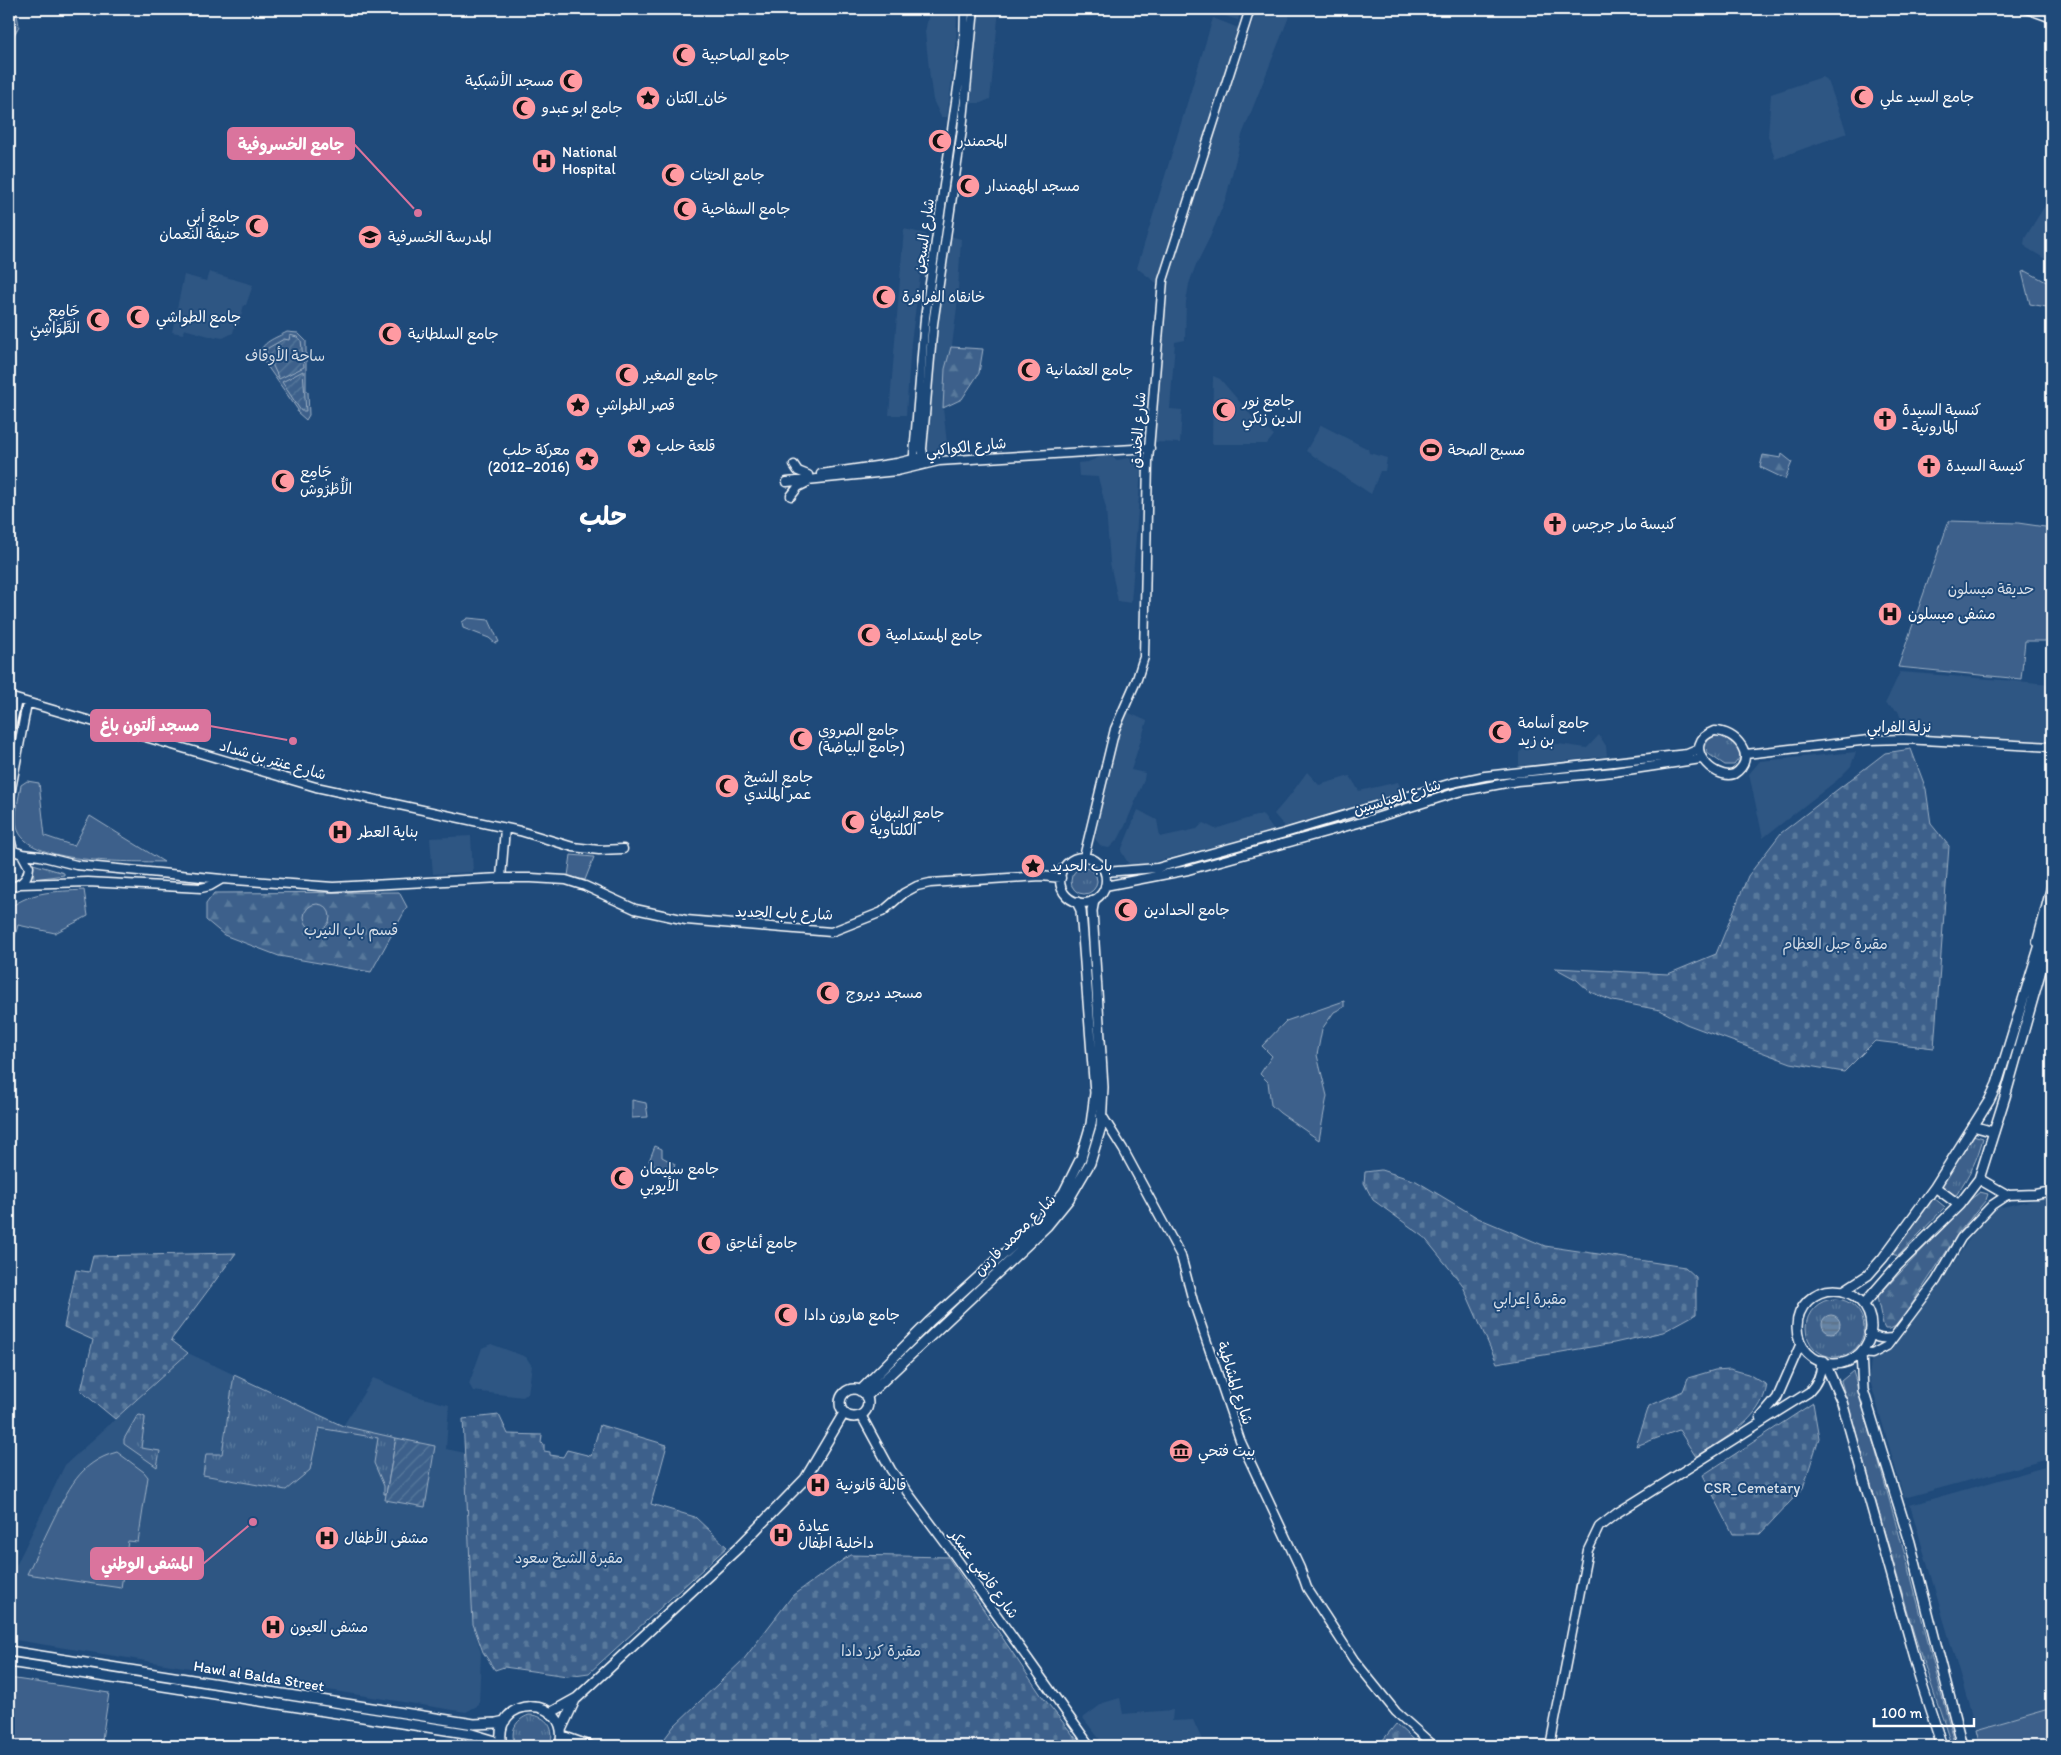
<svg xmlns="http://www.w3.org/2000/svg" width="2061" height="1755" viewBox="0 0 2061 1755" font-family="Itim,'Playpen Sans Arabic',sans-serif">
<style>
.built{fill:#2e5683}
.grass{fill:url(#grass-tufts);stroke:#9eb0c5}
.forest{fill:url(#forest-firs);stroke:#9eb0c5}
.cemetery{fill:url(#cemetery-stones);stroke:#9eb0c5}
.park{fill:#3c618b;stroke:#9eb0c5}
.garden{fill:url(#garden-furrows);stroke:#9eb0c5}
.water{fill:url(#water-rules);stroke:#a3b5c8}
.lines{fill:none;stroke-linecap:round;stroke-linejoin:round}
.secondary-casing{stroke:#fff;stroke-width:11}
.primary-casing{stroke:#fff;stroke-width:12}
.secondary{stroke:#1f4a7a;stroke-width:8}
.primary{stroke:#1f4a7a;stroke-width:9}
.labels{text-anchor:middle;dominant-baseline:central;stroke-width:4;stroke-linejoin:round;paint-order:stroke}
.poi-label{font-size:15px;fill:#fff;stroke:#1f4a7a;text-anchor:start}
.street-label{font-size:15px;fill:#fff;stroke:#1f4a7a}
.park-label{font-size:15px;fill:#d8dfe8;stroke:#1f4a7a}
.town-label{font-size:25px;font-weight:bold;fill:#fff;stroke:#1f4a7a}
.leader{fill:none;stroke:#da749d;stroke-width:2}
.callout-dot{fill:#da749d;stroke:#1f4a7a;stroke-width:2}
.callout{fill:#da749d;stroke:#da749d;stroke-width:2}
.callout-label{font-size:16px;text-anchor:middle;font-weight:bold;fill:#fff}
</style>
<defs>
<pattern id="grass-tufts" width="24" height="20" patternUnits="userSpaceOnUse" patternTransform="scale(1.25)"><rect width="24" height="20" fill="#3c618b"/><path d="M3 7l-1-3M5 7V3M7 7l1-3M15 17l-1-3M17 17v-4M19 17l1-3" fill="none" stroke="#59799c"/></pattern>
<pattern id="forest-firs" width="22" height="20" patternUnits="userSpaceOnUse" patternTransform="scale(1.25)"><rect width="22" height="20" fill="#3c618b"/><path d="M5 1l3.5 6h-7zM16 11l3.5 6h-7z" fill="#59799c"/></pattern>
<pattern id="cemetery-stones" width="16" height="16" patternUnits="userSpaceOnUse" patternTransform="scale(1.25)"><rect width="16" height="16" fill="#3c618b"/><path d="M2 7V4a2 2 0 0 1 4 0v3zM10 15v-3a2 2 0 0 1 4 0v3z" fill="#59799c"/></pattern>
<pattern id="garden-furrows" width="10" height="10" patternUnits="userSpaceOnUse" patternTransform="scale(1.25)"><rect width="10" height="10" fill="#3c618b"/><path d="M-1 1l2-2M0 10L10 0M9 11l2-2" fill="none" stroke="#59799c"/></pattern>
<pattern id="water-rules" width="6" height="5" patternUnits="userSpaceOnUse" patternTransform="scale(1.25)"><rect width="6" height="5" fill="#6583a4"/><path d="M0 2.5h6" fill="none" stroke="#5b6d81"/></pattern>
</defs>
<rect width="100%" height="100%" fill="#1f4a7a"/>
<filter id="ink" filterUnits="userSpaceOnUse"><feTurbulence type="fractalNoise" baseFrequency=".02" numOctaves="2"/><feDisplacementMap in="SourceGraphic" scale="10" xChannelSelector="R" yChannelSelector="G"/><feConvolveMatrix kernelMatrix="1 2 1 2 8 2 1 2 1" color-interpolation-filters="sRGB"/></filter>
<g filter="url(#ink)">
<path class="built" d="M930 9H957L956 48 947 117H941L933 100 930 78 925 32Z
M975 9H999L990 99 981 103H966Z
M1202 9H1241L1238 20Z
M1257 9H1292L1242 135 1226 198 1210 237 1195 267 1189 284 1186 302 1185 340 1175 342 1170 409 1182 410 1180 443 1153 442 1167 287 1187 218Z
M1213 18 1241 29 1159 285 1137 268Z
M1822 77 1828 81 1847 133 1775 159 1768 136 1771 94Z
M2052 194V263L2027 248 2024 244 2025 238Z
M904 229 926 234 911 342 906 415H889Z
M946 235 961 239 957 307 952 346 945 369 943 408 948 452 932 453 925 448 932 342Z
M209 272 253 285 246 305H244L238 326 235 325 233 333 223 338 217 337 216 338 184 329 183 334 172 332 184 275 206 281Z
M1213 376 1220 379 1256 421 1274 435 1267 444H1212Z
M1321 425 1368 449 1369 453 1387 458 1385 471H1380L1371 494 1306 451Z
M1107 454 1117 460 1140 456 1141 469 1131 603 1118 601 1110 563 1106 508 1098 477 1079 476 1078 463 1088 462Z
M1900 672 2052 684V744L1903 734 1904 727 1898 711 1885 704Z
M1127 712 1147 721 1131 770 1145 773 1144 780 1125 826 1119 838 1109 848 1102 847 1095 839 1113 754 1123 718Z
M1599 735 1606 746 1607 756 1519 766V753L1529 740 1587 748Z
M1856 752 1851 766 1836 781 1763 838 1749 774 1760 761Z
M1307 772 1319 785 1350 776 1359 791 1398 782 1402 791 1285 827 1274 814 1291 794Z
M1138 810 1157 820 1160 837 1197 829 1203 823 1215 829 1262 814 1274 831 1158 861 1137 865 1128 863 1121 851Z
M471 836 473 872 433 874 430 838Z
M2052 1196V1458L1904 1498 1869 1377 1872 1354 1902 1334 1935 1292 1988 1210Z
M491 1344 526 1357 532 1366 528 1393 523 1397 473 1391 469 1384 482 1348Z
M188 1353 343 1426 373 1378 416 1396 449 1405 446 1449 465 1453 473 1624 481 1653 479 1705 466 1712 9 1639V1580L65 1465Z
M2052 1465V1708L1976 1730 1910 1505Z
M1120 1698 1123 1714 1173 1710 1172 1721 1193 1720 1202 1740 1187 1746H1105L1083 1718 1103 1703Z"/>
<path class="grass" d="M1719 733 1739 748 1740 757 1734 765H1725L1707 753 1706 744 1710 737Z
M33 864 64 873V875L34 879Z
M1071 881a13 13 0 1 1 26 0a13 13 0 1 1-26 0Z
M1973 1135 1983 1138C1977 1161 1970 1173 1957 1194L1953 1196 1941 1186Z
M1934 1198 1945 1207 1898 1256 1892 1254Z
M1806 1328a29 29 0 1 1 58 0a29 29 0 1 1-58 0Z
M1853 1371 1910 1573 1955 1746H1952L1914 1634 1841 1381Z
M234 1375 343 1426 396 1438 386 1494H384V1486L374 1463 378 1438 319 1428 310 1470 286 1490 203 1475 206 1454H222Z
M140 1415 145 1417V1419L141 1448 160 1451 157 1467 124 1444V1439L137 1416Z
M529 1715C547 1715 557 1730 549 1746L515 1745C510 1731 515 1720 529 1715Z"/>
<path class="forest" d="M951 347 983 349 979 373 962 399 943 408 945 369Z
M1782 454 1792 462 1785 479 1760 467 1763 455 1781 458Z
M399 892 407 907 371 972 279 956 224 935 206 920V904L214 893Z
M1980 1192 1988 1194 1986 1200 1960 1231 1898 1325 1890 1329H1885L1883 1325 1877 1297 1971 1199Z"/>
<path class="cemetery" d="M1911 749 1926 789 1931 824 1949 846 1934 1048 1875 1041 1844 1072 1791 1063 1686 1024 1660 1010 1613 1001 1590 992 1577 980 1555 968 1668 974 1716 954 1748 876 1781 833 1885 753Z
M1381 1170 1416 1181 1478 1218 1545 1246 1685 1267 1696 1277V1314L1663 1332 1614 1343 1497 1363 1462 1284 1423 1236 1373 1200 1364 1183 1365 1172Z
M236 1253 171 1340 188 1353 115 1419 81 1391 93 1340 64 1327 76 1270 89 1272 93 1256Z
M1730 1369 1748 1374 1767 1385C1761 1421 1723 1439 1696 1457L1679 1430 1636 1446 1649 1406 1683 1391 1688 1378 1715 1370Z
M1813 1403 1819 1438 1803 1488 1760 1534H1733L1703 1475Z
M499 1415 508 1434 542 1435 541 1443 544 1444V1451L550 1452V1455L563 1457 567 1450 591 1456 600 1425 667 1445 651 1504 695 1517 727 1547 589 1673 567 1676 504 1667 495 1670 483 1652 473 1624 463 1419Z
M850 1555 948 1557 1041 1695 1082 1746H659L674 1726 744 1659 793 1595Z
M1396 1724 1420 1746H1378Z"/>
<path class="park" d="M9 9H16L19 26 11 41 10 53H9Z
M2026 271 2052 285V308L2030 304 2022 272Z
M287 332 298 333 306 341V391L308 392 309 415 306 420 297 412 298 410 260 356C260 342 276 338 287 332Z
M1949 521 2018 523 2052 528V641H2025L2021 679 1898 667Z
M468 618 489 620 499 642 495 643 489 638 463 628 462 622Z
M27 781 39 783 45 836 74 846 90 816 164 862C131 861 26 866 17 827 14 814 19 798 21 785Z
M571 855 594 857 585 880 568 876Z
M84 890 88 916 55 933 18 925 10 955H9V908C35 890 54 892 84 890Z
M304 917a13 13 0 1 1 26 0a13 13 0 1 1-26 0Z
M1344 1001V1007L1334 1012 1322 1029 1317 1055 1327 1096 1319 1140 1280 1113 1271 1105 1268 1082 1260 1074 1272 1056 1262 1046 1286 1021Z
M632 1100 646 1103 648 1117 632 1118Z
M655 1146 662 1149V1157L675 1164 671 1174 649 1161Z
M117 1452 144 1472 148 1477 138 1542 128 1541 121 1588 27 1574C35 1557 44 1539 52 1522 68 1490 79 1462 117 1452Z
M9 1678 109 1693 101 1746H9Z
M2052 1708V1746H1980L1976 1730Z"/>
<path class="garden" d="M290 335 297 337 301 340 304 367 279 379 266 351 268 348 284 339 289 340Z
M303 371 306 411H301L282 382Z
M396 1438 435 1446 425 1507 385 1500Z"/>
<path class="water" d="M1822 1324a9 9 0 1 1 18 0a9 9 0 1 1-18 0Z"/>
<g class="lines">
<g class="secondary-casing">
<path id="secondary" d="M2027 9 2052 18
M925 464 922 449 933 324 962 130 974 9
M794 465 798 471 808 475
M913 467 925 318 964 46 965 9
M821 474 897 463 918 458
M787 482 897 471 939 461 1150 448
M791 496 798 487 806 483
M9 697 316 787 520 831 573 847 599 850 623 849
M1714 731C1736 730 1759 758 1734 774 1714 781 1679 744 1714 731Z
M9 737 17 700
M1746 754 1869 740 1904 739 2052 747
M9 800 27 703
M9 835 13 850
M9 849 22 854 29 867C28 879 21 886 9 887
M22 854 40 856 76 865 222 879 333 887 501 878H531L566 880 585 886 635 909 686 920 831 932 882 912 904 893 917 886 930 883 1041 876 1061 878
M1084 857 1115 729 1137 679 1144 657 1148 461 1163 280 1250 9
M1060 880a23 23 0 1 1 46 0a23 23 0 1 1-46 0Z
M1105 872 1157 868 1285 833 1452 783 1485 776 1687 754 1699 749
M501 878 505 828
M20 884 88 882 201 888 210 886 222 879
M1105 886 1188 870 1369 820 1458 792 1517 781 1614 772 1701 759
M2037 942 2052 884
M1101 1114 1123 1149 1181 1256 1193 1301 1240 1440 1300 1568 1307 1588 1354 1660 1396 1712 1434 1746
M1869 1333C1877 1339 1884 1339 1893 1338
M1861 1353 1872 1354 1887 1346 1936 1281 1961 1238 1992 1205 2007 1195 2036 1194 2052 1191
M861 1415 891 1470 952 1552 1090 1746
M1760 1418 1777 1398 1801 1343
M1550 1746 1588 1550 1599 1527 1617 1513 1809 1392C1818 1383 1822 1373 1821 1360"/>
</g>
<g class="primary-casing">
<path id="primary" d="M1973 1126 1994 1132
M1979 1179 2007 1195
M1935 1187 1959 1205
M1845 1290 1868 1275 1883 1258 1935 1187 1989 1101 1997 1084 2052 906
M1797 1327a37 37 0 1 1 74 0a37 37 0 1 1-74 0Z
M1864 1304 1897 1266 1959 1205 1979 1179 2005 1097 2052 931
M1861 1353 1863 1390 1910 1542 1962 1746
M1824 1361 1842 1402 1920 1679 1942 1746
M840 1403a14 14 0 1 1 28 0a14 14 0 1 1-28 0Z
M860 1391 929 1322 1040 1221 1064 1192 1081 1158 1091 1124 1095 1093 1081 910 1077 902
M866 1397 1047 1226 1069 1199 1090 1163 1101 1127 1103 1087 1092 911 1094 900
M9 1651 474 1724 496 1723 505 1721
M9 1662 472 1734 492 1740 500 1746
M550 1713 577 1698 738 1548 805 1479 844 1413
M561 1730 575 1700
M562 1736 590 1746
M502 1746C490 1693 573 1694 560 1746"/>
</g>
<use href="#secondary" class="secondary"/>
<use href="#primary" class="primary"/>
</g>
</g>
<defs>
<g id="mosque-disc" transform="scale(1.25)"><circle r="9.5" fill="#ff9aa2" stroke="#1f4a7a"/><path d="M3.5-4.9A6 6 0 1 0 3.5 4.9A5 5 0 1 1 3.5-4.9Z" fill="#111"/></g>
<g id="sight-disc" transform="scale(1.25)"><circle r="9.5" fill="#ff9aa2" stroke="#1f4a7a"/><path d="M0-6L1.8-2.2L6-1.7L2.9 1.2L3.7 5.4L0 3.3L-3.7 5.4L-2.9 1.2L-6-1.7L-1.8-2.2Z" fill="#111"/></g>
<g id="hospital-disc" transform="scale(1.25)"><circle r="9.5" fill="#ff9aa2" stroke="#1f4a7a"/><path d="M-5-5h3v3.5h4V-5h3V5h-3V1.5h-4V5h-3Z" fill="#111"/></g>
<g id="school-disc" transform="scale(1.25)"><circle r="9.5" fill="#ff9aa2" stroke="#1f4a7a"/><path d="M0-5L7-2L0 1L-7-2ZM-4 1L0 2.5L4 1V4Q0 6-4 4Z" fill="#111"/></g>
<g id="church-disc" transform="scale(1.25)"><circle r="9.5" fill="#ff9aa2" stroke="#1f4a7a"/><path d="M-1.2-6h2.4v3.5h3.3v2.4h-3.3V6h-2.4V-.1h-3.3v-2.4h3.3Z" fill="#111"/></g>
<g id="stadium-disc" transform="scale(1.25)"><circle r="9.5" fill="#ff9aa2" stroke="#1f4a7a"/><path d="M0-5a6.5 5 0 1 0 0 10a6.5 5 0 1 0 0-10ZM-3.5-1.8h7v3.6h-7Z" fill="#111"/></g>
<g id="museum-disc" transform="scale(1.25)"><circle r="9.5" fill="#ff9aa2" stroke="#1f4a7a"/><path d="M0-6L6-3V-2H-6V-3ZM-5-1h2V3h-2ZM-1-1h2V3h-2ZM3-1h2V3H3ZM-6 4H6V6H-6Z" fill="#111"/></g>
</defs>
<g fill-rule="evenodd">
<use href="#mosque-disc" x="684" y="55"/>
<use href="#mosque-disc" x="571" y="81"/>
<use href="#mosque-disc" x="1862" y="97"/>
<use href="#sight-disc" x="648" y="98"/>
<use href="#mosque-disc" x="524" y="108"/>
<use href="#mosque-disc" x="940" y="141"/>
<use href="#hospital-disc" x="544" y="161"/>
<use href="#mosque-disc" x="673" y="175"/>
<use href="#mosque-disc" x="968" y="186"/>
<use href="#mosque-disc" x="685" y="209"/>
<use href="#mosque-disc" x="257" y="226"/>
<use href="#school-disc" x="370" y="237"/>
<use href="#mosque-disc" x="884" y="297"/>
<use href="#mosque-disc" x="138" y="317"/>
<use href="#mosque-disc" x="98" y="320"/>
<use href="#mosque-disc" x="390" y="334"/>
<use href="#mosque-disc" x="1029" y="370"/>
<use href="#mosque-disc" x="627" y="375"/>
<use href="#sight-disc" x="578" y="405"/>
<use href="#mosque-disc" x="1224" y="410"/>
<use href="#church-disc" x="1885" y="419"/>
<use href="#sight-disc" x="639" y="446"/>
<use href="#stadium-disc" x="1431" y="450"/>
<use href="#sight-disc" x="587" y="459"/>
<use href="#church-disc" x="1929" y="466"/>
<use href="#mosque-disc" x="283" y="481"/>
<use href="#church-disc" x="1555" y="524"/>
<use href="#hospital-disc" x="1890" y="614"/>
<use href="#mosque-disc" x="869" y="635"/>
<use href="#mosque-disc" x="1500" y="732"/>
<use href="#mosque-disc" x="801" y="739"/>
<use href="#mosque-disc" x="727" y="786"/>
<use href="#mosque-disc" x="853" y="822"/>
<use href="#hospital-disc" x="340" y="832"/>
<use href="#sight-disc" x="1033" y="866"/>
<use href="#mosque-disc" x="1126" y="910"/>
<use href="#mosque-disc" x="828" y="993"/>
<use href="#mosque-disc" x="622" y="1178"/>
<use href="#mosque-disc" x="709" y="1243"/>
<use href="#mosque-disc" x="786" y="1315"/>
<use href="#museum-disc" x="1181" y="1451"/>
<use href="#hospital-disc" x="818" y="1485"/>
<use href="#hospital-disc" x="781" y="1535"/>
<use href="#hospital-disc" x="327" y="1538"/>
<use href="#hospital-disc" x="273" y="1627"/>
</g>
<g class="labels">
<g class="poi-label">
<text x="702" y="55">جامع الصاحبية</text>
<text x="554" y="81" text-anchor="end">مسجد الأشبكية</text>
<text x="1880" y="97">جامع السيد علي</text>
<text x="666" y="98">خان_الكتان</text>
<text x="542" y="108">جامع ابو عبدو</text>
<text x="958" y="141">المحمندر</text>
<text x="562" y="152">National<tspan x="562" dy="17">Hospital</tspan></text>
<text x="690" y="175">جامع الحيّات</text>
<text x="986" y="186">مسجد المهمندار</text>
<text x="702" y="209">جامع السفاحية</text>
<text x="240" y="217" text-anchor="end">جامع أبي<tspan x="240" dy="17">حنيفة النعمان</tspan></text>
<text x="388" y="237">المدرسة الخسرفية</text>
<text x="902" y="297">خانقاه الفرافرة</text>
<text x="80" y="311" text-anchor="end">جَامِع<tspan x="80" dy="17">الطَّوَاشِيّ</tspan></text>
<text x="156" y="317">جامع الطواشي</text>
<text x="408" y="334">جامع السلطانية</text>
<text x="1046" y="370">جامع العثمانية</text>
<text x="644" y="375">جامع الصغير</text>
<text x="1242" y="401">جامع نور<tspan x="1242" dy="17">الدين زنكي</tspan></text>
<text x="596" y="405">قصر الطواشي</text>
<text x="1902" y="410">كنسية السيدة<tspan x="1902" dy="17">- المارونية</tspan></text>
<text x="656" y="446">قلعة حلب</text>
<text x="570" y="450" text-anchor="end">معركة حلب<tspan x="570" dy="17">(2012–2016)</tspan></text>
<text x="1448" y="450">مسبح الصحة</text>
<text x="1946" y="466">كنيسة السيدة</text>
<text x="300" y="472">جَامِع<tspan x="300" dy="17">الْأُطْرُوش</tspan></text>
<text x="1572" y="524">كنيسة مار جرجس</text>
<text x="1908" y="614">مشفى ميسلون</text>
<text x="886" y="635">جامع المستدامية</text>
<text x="1518" y="723">جامع أسامة<tspan x="1518" dy="17">بن زيد</tspan></text>
<text x="818" y="730">جامع الصروي<tspan x="818" dy="17">(جامع البياضة)</tspan></text>
<text x="744" y="777">جامع الشيخ<tspan x="744" dy="17">عمر الملندي</tspan></text>
<text x="870" y="813">جامع النبهان<tspan x="870" dy="17">الكلتاوية</tspan></text>
<text x="358" y="832">بناية العطر</text>
<text x="1050" y="866">باب الحديد</text>
<text x="1144" y="910">جامع الحدادين</text>
<text x="846" y="993">مسجد ديروج</text>
<text x="640" y="1169">جامع سليمان<tspan x="640" dy="17">الأيوبي</tspan></text>
<text x="726" y="1243">جامع أغاجق</text>
<text x="804" y="1315">جامع هارون دادا</text>
<text x="1198" y="1451">بيت فتحي</text>
<text x="836" y="1485">قابلة قانونية</text>
<text x="798" y="1526">عيادة<tspan x="798" dy="17">داخلية اطفال</tspan></text>
<text x="344" y="1538">مشفى الأطفال</text>
<text x="290" y="1627">مشفى العيون</text>
</g>
<g class="street-label">
<text transform="translate(924 236) rotate(-82)">شارع السجن</text>
<text transform="translate(1138 430) rotate(-86)">شارع الخندق</text>
<text transform="translate(966 447) rotate(-6)">شارع الكواكبي</text>
<text x="1899" y="727">نزلة الفرابي</text>
<text transform="translate(273 760) rotate(16)">شارع عنتر بن شداد</text>
<text transform="translate(1397 797) rotate(-17)">شارع العباسيين</text>
<text transform="translate(784 913) rotate(2)">شارع باب الحديد</text>
<text transform="translate(1015 1235) rotate(-45)">شارع محمد فارس</text>
<text transform="translate(1235 1383) rotate(72)">شارع المشاطية</text>
<text transform="translate(984 1574) rotate(54)">شارع قاضي عسكر</text>
<text transform="translate(259 1676) rotate(9)">Hawl al Balda Street</text>
</g>
<g class="park-label">
<text x="285" y="356">ساحة الأوقاف</text>
<text x="1991" y="589">حديقة ميسلون</text>
<text x="351" y="930">قسم باب النيرب</text>
<text x="1835" y="944">مقبرة جبل العظام</text>
<text x="1530" y="1299">مقبرة إعرابي</text>
<text x="1752" y="1488">CSR_Cemetary</text>
<text x="569" y="1558">مقبرة الشيخ سعود</text>
<text x="881" y="1651">مقبرة كرز دادا</text>
</g>
<g class="town-label">
<text x="603" y="516">حلب</text>
</g>
</g>
<path class="leader" d="M418 213L354 144M293 741L210 726M253 1522L203 1564"/>
<g class="callout-dot">
<circle cx="418" cy="213" r="5"/>
<circle cx="293" cy="741" r="5"/>
<circle cx="253" cy="1522" r="5"/>
</g>
<g class="callout">
<rect x="228" y="128" width="126" height="31" rx="5"/>
<rect x="91" y="710" width="119" height="31" rx="5"/>
<rect x="91" y="1548" width="112" height="31" rx="5"/>
</g>
<g class="callout-label">
<text x="291" y="150">جامع الخسروفية</text>
<text x="150" y="731">مسجد ألتون باغ</text>
<text x="147" y="1569">المشفى الوطني</text>
</g>
<rect width="2061" height="1755" fill="none" stroke="#1f4a7a" stroke-width="30"/>
<rect x="15" y="15" width="2031" height="1725" fill="none" stroke="#fff" stroke-width="2" filter="url(#ink)"/>
<path d="M1874 1718v8h100v-8" fill="none" stroke="#ffffff" stroke-width="2.5"/>
<text x="1881" y="1718" font-size="15" fill="#ffffff" stroke="#1f4a7a" stroke-width="4" paint-order="stroke">100 m</text>
</svg>
